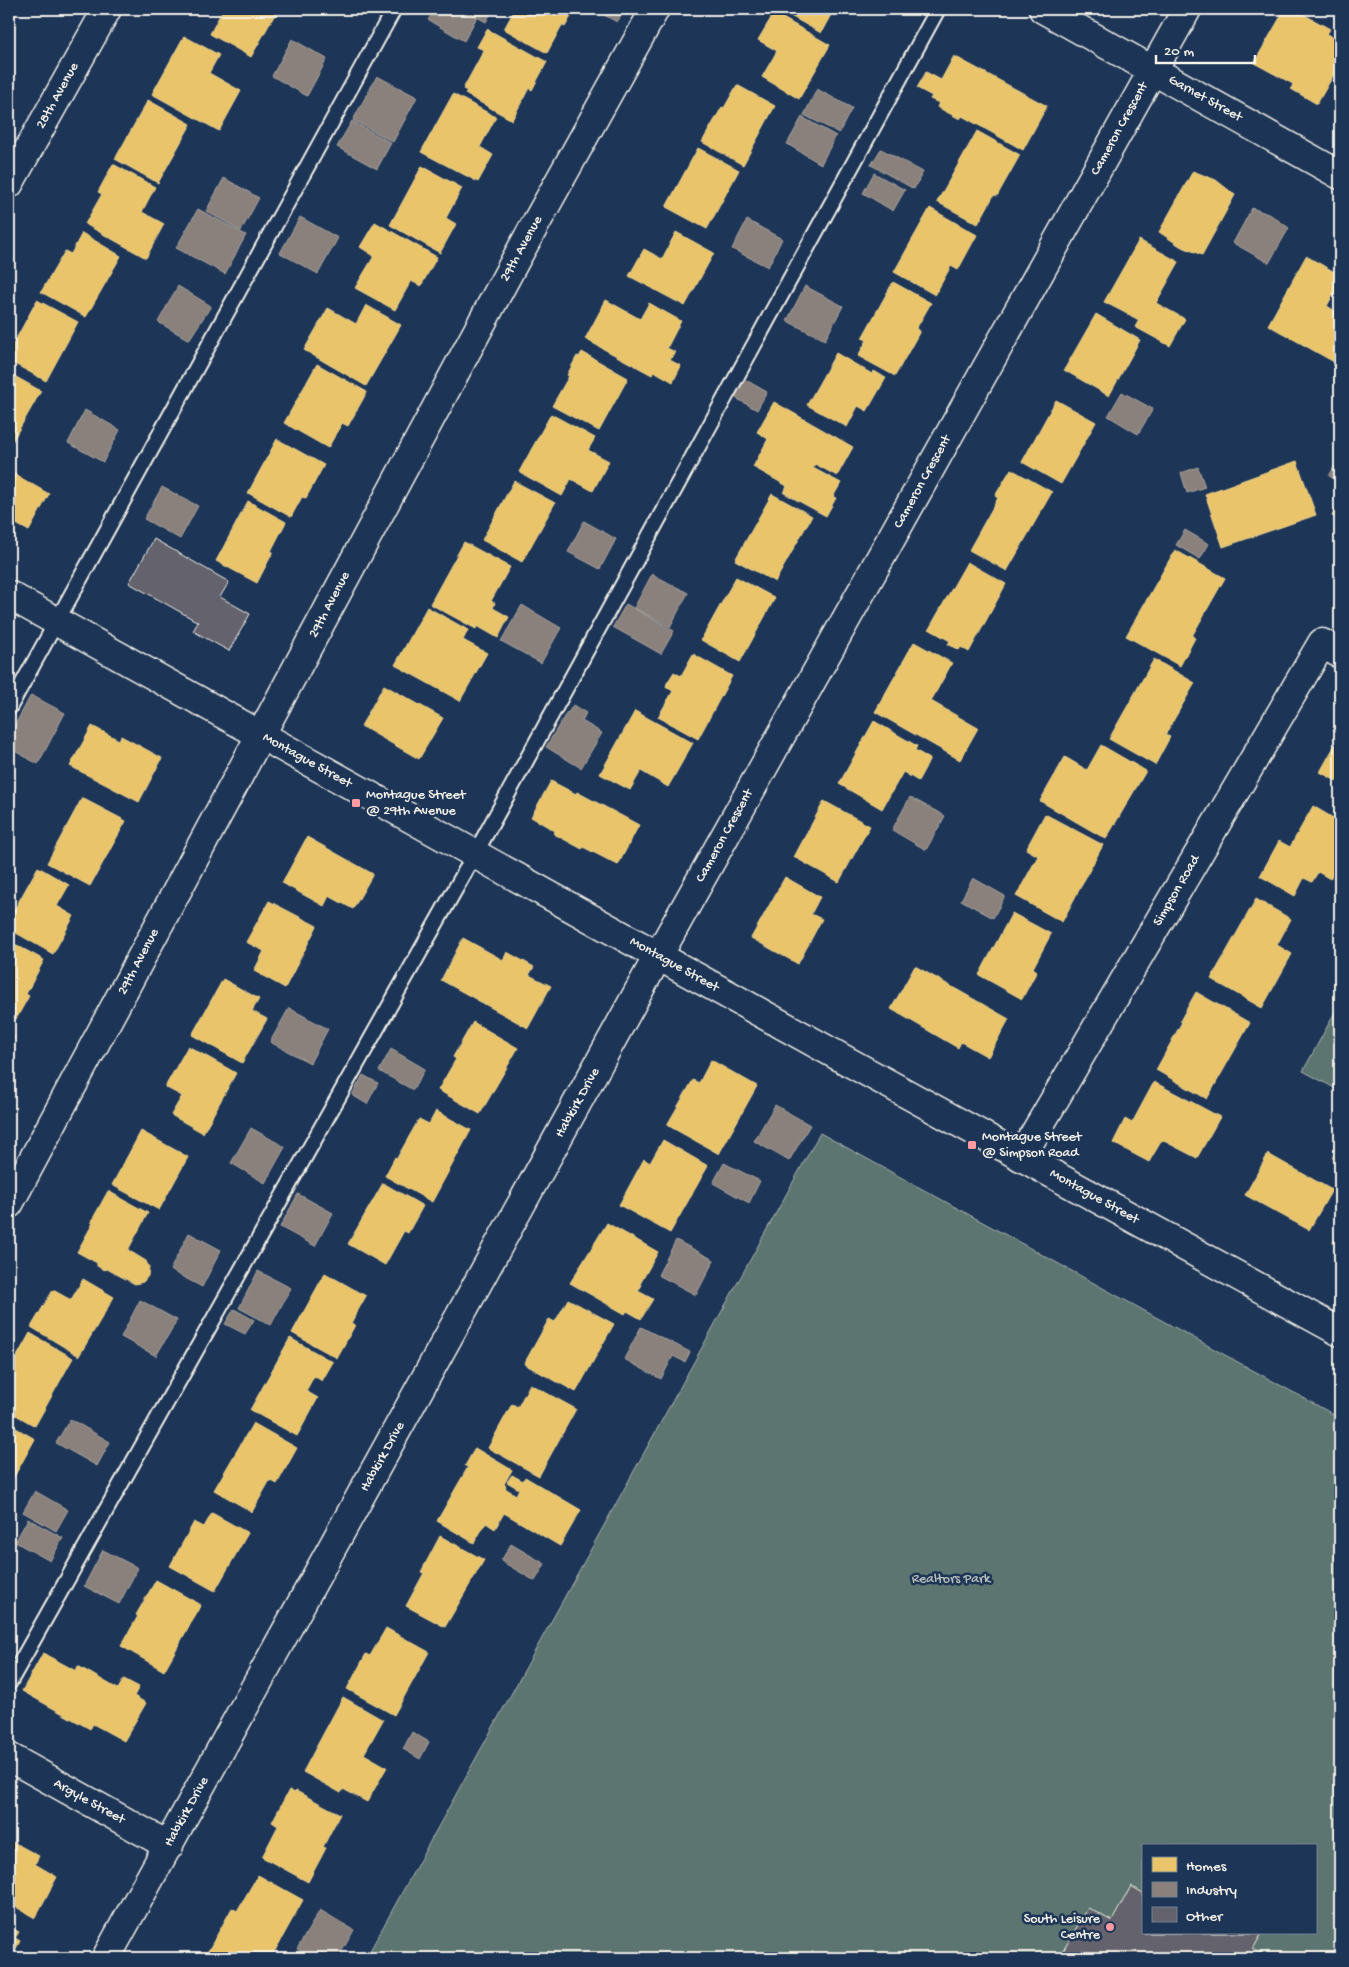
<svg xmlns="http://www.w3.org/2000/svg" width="1349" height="1967" viewBox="0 0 1349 1967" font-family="'Gochi Hand',sans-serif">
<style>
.green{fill:#5c7470;stroke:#a8b2ac;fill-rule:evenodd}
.homes{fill:#e9c46a;stroke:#ecd290}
.industry{fill:#8a817c;stroke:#aaa39c}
.building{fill:#63626d;stroke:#f4f1e8}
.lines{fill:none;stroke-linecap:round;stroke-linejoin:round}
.service-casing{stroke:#f4f1e8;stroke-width:18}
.minor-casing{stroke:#f4f1e8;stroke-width:31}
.tertiary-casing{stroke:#f4f1e8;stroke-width:31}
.service{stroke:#1d3557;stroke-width:14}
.minor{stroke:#1d3557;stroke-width:28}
.tertiary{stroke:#1d3557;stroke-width:28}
.poi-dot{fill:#ff9aa2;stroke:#1d3557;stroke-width:2}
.labels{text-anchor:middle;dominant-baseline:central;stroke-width:5;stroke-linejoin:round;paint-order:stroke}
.street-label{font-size:14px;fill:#f4f1e8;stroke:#1d3557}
.poi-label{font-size:14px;fill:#f4f1e8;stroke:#1d3557;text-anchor:start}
.park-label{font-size:14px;fill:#b7bfb8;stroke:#1d3557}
</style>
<rect width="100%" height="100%" fill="#1d3557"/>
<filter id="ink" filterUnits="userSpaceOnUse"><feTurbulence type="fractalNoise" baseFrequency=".02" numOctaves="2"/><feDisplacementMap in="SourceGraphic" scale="10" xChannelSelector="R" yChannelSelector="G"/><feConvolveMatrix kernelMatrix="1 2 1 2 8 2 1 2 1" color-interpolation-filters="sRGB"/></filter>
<g filter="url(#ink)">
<path class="green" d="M1340 1003V1091L1303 1071Z
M820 1133 1340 1418V1958H366ZM1143 1846H1315V1933H1143Z"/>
<path class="homes" d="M223 9H278L251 57 210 34Z
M515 9H575L565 27 562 25 547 53 504 29Z
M778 9H834L821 33Z
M1285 9H1294L1330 29 1327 34 1340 42V59L1335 68 1337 69 1317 104 1291 89 1293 84 1254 63Z
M774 13 830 45 799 99 762 77 777 51 758 40Z
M487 29 547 62 532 90 529 88 512 120 465 94 467 91 463 89 484 50 477 47Z
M184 36 219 55 209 73 241 91 219 131 152 94Z
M954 56 1047 106 1023 150 962 116 960 119 937 107 939 103 930 99 932 96 917 88 926 72 941 80Z
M737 85 775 106 743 165 702 142 722 107 724 108Z
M453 94 496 117 480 147 493 155 478 182 421 152Z
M148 100 191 124 158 183 115 159Z
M977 131 1020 155 997 196 994 195 978 224 937 202Z
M698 148 739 170 707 229 666 207Z
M113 164 155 187 142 212 164 224 146 258 85 224 102 194 98 192Z
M422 166 462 188 446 218 456 224 440 253 390 225Z
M1193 171 1216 180 1235 195 1202 255 1180 246 1159 232Z
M930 208 977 235 958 270 951 266 935 295 894 272Z
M375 222 437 257 421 286 411 281 395 310 355 288 374 256 360 247Z
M676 232 714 253 685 306 629 276 644 249 662 259Z
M82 233 121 256 86 317 41 292 65 251 71 254Z
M1139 240 1179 262 1156 303 1185 319 1170 346 1135 327 1139 320 1104 302Z
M1306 256 1340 275V282L1327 306 1340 314V350L1334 362 1268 325Z
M893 282 931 303 916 329 920 331 895 376 858 356 867 340 862 338Z
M37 300 78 322 46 381 9 361V352Z
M606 300 640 319 649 303 681 321 667 348 675 352 670 360 681 366 673 382 654 371 652 375 585 339Z
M366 305 401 325 366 386 304 350 328 308 356 324Z
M1096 314 1140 340 1109 396 1064 370Z
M582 352 628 378 599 431 552 406 569 376 567 375 577 356 579 357Z
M836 353 872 374 874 371 886 378 867 411 858 406 847 427 807 405Z
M317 364 367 392 348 426 342 423 328 448 284 423Z
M9 373 41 391 9 447Z
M1056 400 1096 422 1061 484 1022 462Z
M774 402 853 447 837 476 815 464 813 468 841 483 833 497 836 498 826 516 784 493 787 486 753 467 768 439 757 432Z
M551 414 595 438 588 450 609 461 593 491 571 479 562 496 519 472Z
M277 439 324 465 306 498 302 497 291 517 248 493Z
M1297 461 1316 515 1223 547 1205 494Z
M1011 469 1052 492 1007 571 969 550 998 498 995 496Z
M9 471 49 494 29 531 9 520Z
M514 481 555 503 522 562 482 540Z
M772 494 812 516 775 582 735 560Z
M1340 500V521L1332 516Z
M248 501 286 522 271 551 273 552 257 583 216 561Z
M464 542 510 567 491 601 495 603 493 608 509 617 498 638 477 626 476 629 430 604Z
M1175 550 1225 578 1192 636 1195 638 1180 666 1126 636Z
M967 562 1006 584 969 652 961 647 959 650 948 644 950 641 929 629Z
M736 577 775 598 740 662 701 640Z
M427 607 468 630 463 640 487 653 460 701 395 665Z
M914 642 952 663 931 701 978 728 960 760 875 712Z
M693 654 732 676 698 739 658 717 673 691 666 687 667 683 674 672 681 676Z
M1154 659 1195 683 1165 735 1170 737 1155 765 1109 739Z
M384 685 443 718 419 759 361 726Z
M635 711 693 743 668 787 641 771 630 790 600 774Z
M874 721 917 746 915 750 930 759 918 781 903 772 882 809 839 784Z
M92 726 119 740 121 736 162 758 139 802 70 766Z
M1340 736V783L1320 772Z
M1101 745 1146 771 1106 839 1040 801 1065 757 1087 770Z
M551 781 576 794 577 792 639 825 618 865 583 847 582 849 554 834 555 831 531 817Z
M82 798 126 821 90 886 47 863Z
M824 801 870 826 839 882 794 857Z
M1313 806 1340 822V860L1330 879 1318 872 1312 882 1304 878 1295 896 1260 876 1279 841 1290 847Z
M1045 814 1103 845 1062 922 1016 896 1038 856 1026 849Z
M307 837 373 874 353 909 329 896 324 906 282 883Z
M38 867 69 885 57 906 74 916 53 954 9 929V919Z
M785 877 820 897 811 914 822 919 798 964 751 938Z
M1256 899 1291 919 1277 945 1292 954 1262 1008 1211 979Z
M269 901 317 926 285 988 254 971 264 951 246 942Z
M1012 913 1051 934 1033 968 1037 971 1022 999 979 975Z
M463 938 503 960 507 952 534 967 529 975 551 986 528 1028 441 980Z
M9 941 44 960 26 994 29 996 16 1019 9 1015Z
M915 966 1009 1019 988 1057 961 1042 958 1048 891 1009Z
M223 979 259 999 252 1011 267 1019 242 1063 192 1035Z
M1196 992 1250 1023 1207 1099 1156 1070 1182 1022 1180 1021Z
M473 1022 518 1048 480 1114 438 1090 456 1059 453 1057Z
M9 1034 15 1037 11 1045 9 1044Z
M188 1046 236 1073 203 1133 171 1115 182 1096 165 1087Z
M711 1060 757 1086 719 1154 667 1125 693 1080 699 1083Z
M1154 1082 1220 1117 1197 1158 1162 1140 1149 1162 1113 1143 1125 1119 1132 1123Z
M436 1111 471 1130 432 1202 385 1176 395 1157 397 1158 419 1119 429 1124Z
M141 1131 188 1157 159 1210 112 1185Z
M663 1140 708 1166 670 1233 619 1205 644 1159 650 1163Z
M1268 1154 1332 1190 1309 1230 1245 1195Z
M383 1183 423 1206 408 1233 404 1231 385 1265 348 1244Z
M108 1191 148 1213 128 1250 146 1261 149 1268 148 1276 143 1282 135 1284 107 1269 104 1270 97 1266V1263L77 1252 93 1223 91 1222Z
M607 1223 658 1252 640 1284 642 1285 638 1291 653 1299 641 1319 627 1311 625 1314 570 1283Z
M1340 1230V1247L1333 1243Z
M325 1273 366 1296 351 1323 355 1325 337 1358 292 1333Z
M83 1279 114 1297 79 1356 31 1327 53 1290 71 1300Z
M568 1299 614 1324 576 1392 524 1364 549 1319 555 1322Z
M30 1333 73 1358 35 1426 9 1411V1381L14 1372 10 1369Z
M290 1338 333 1362 322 1381 314 1376 306 1391 318 1398 297 1436 250 1410Z
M530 1384 576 1409 539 1476 488 1448 512 1404 518 1407Z
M253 1423 297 1448 277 1484 270 1480 252 1512 214 1490Z
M9 1424 35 1439 9 1486Z
M475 1448 512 1470 504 1484 506 1486 505 1488 516 1495 519 1489 507 1482 512 1475 523 1481 525 1477 581 1510 560 1546 504 1513 495 1529 486 1523 474 1543 437 1521 468 1467 465 1466Z
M212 1513 248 1533 215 1591 170 1566 194 1522 204 1527Z
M440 1536 484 1560 445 1627 406 1606 424 1573 421 1572Z
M156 1580 201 1605 164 1671 121 1646 138 1616 136 1615Z
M386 1628 429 1652 394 1715 347 1689 366 1654 370 1656Z
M43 1653 76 1671 78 1666 118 1689 124 1679 139 1687 134 1696 146 1703 124 1741 93 1724 90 1729 22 1691Z
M343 1697 383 1720 364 1754 387 1767 367 1802 343 1789 341 1793 303 1772Z
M289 1790 295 1793 296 1791 340 1814 323 1847 326 1848 308 1882 262 1857 278 1826 272 1822Z
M13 1842 39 1856 35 1864 57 1877 35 1918 9 1903V1850Z
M258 1875 303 1900 271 1958H216L207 1953 232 1908 237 1911Z
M12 1928 19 1932 15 1938 20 1941 11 1958H9V1934Z"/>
<path class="industry" d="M435 9H462L477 17 464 41 428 20Z
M462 9H493L486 22Z
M593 9H617L624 12 617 22Z
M292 39 327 59 307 96 272 76Z
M377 76 417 97 393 142 353 120Z
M817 89 852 108 839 133 804 115Z
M802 117 836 136 821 164 787 144Z
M352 121 391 143 377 169 337 147Z
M881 149 923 172 914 189 871 165Z
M874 173 905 190 893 211 863 193Z
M224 178 259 198 241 231 206 211Z
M1252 208 1271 215 1289 228 1269 263 1233 243Z
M198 209 246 235 225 274 176 248Z
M300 217 338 238 318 274 280 253Z
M747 220 782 239 768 267 732 249Z
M178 286 211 306 189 340 158 322Z
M805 286 843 306 825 340 787 321Z
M744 379 767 392 757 410 734 397Z
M1122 392 1153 409 1138 434 1108 416Z
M85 410 120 430 103 462 68 443Z
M1338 460 1340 461V482L1329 476Z
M1198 467 1205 487 1187 493 1181 473Z
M162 487 198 506 180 539 144 519Z
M584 521 616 539 600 569 568 552Z
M1185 530 1209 544 1200 559 1176 545Z
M652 574 688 593 670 627 634 608Z
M626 604 674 631 661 654 613 627Z
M522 605 561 628 541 663 501 641Z
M31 695 65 713 38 764 9 748V736Z
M573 705 586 713 582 721 602 733 581 768 546 747 567 712 568 713Z
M910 797 945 816 926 850 892 830Z
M973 878 1005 896 993 918 961 900Z
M289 1008 328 1029 310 1063 270 1042Z
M391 1049 425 1069 413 1090 379 1071Z
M363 1075 378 1083 367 1104 352 1095Z
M775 1105 810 1125 789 1161 754 1141Z
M251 1128 285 1147 265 1183 231 1163Z
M1340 1143V1162L1332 1158Z
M724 1163 760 1181 749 1203 713 1183Z
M298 1194 333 1213 315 1246 280 1227Z
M189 1233 221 1250 202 1287 170 1270Z
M676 1240 714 1260 696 1295 658 1275Z
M258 1271 291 1288 271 1325 239 1308Z
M140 1300 177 1320 156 1356 121 1337Z
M234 1309 254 1320 245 1334 225 1324Z
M641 1327 690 1352 685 1362 673 1356 661 1379 624 1359Z
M70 1419 110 1442 97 1466 56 1443Z
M35 1491 68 1510 56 1531 23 1512Z
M28 1519 63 1538 50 1561 15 1542Z
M511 1544 545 1564 535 1581 501 1561Z
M103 1550 138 1568 119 1604 84 1586Z
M412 1732 429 1742 420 1759 403 1749Z
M320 1910 354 1930 338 1958H313L297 1949Z"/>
<path class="building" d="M154 539 229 582 220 597 250 614 229 651 193 631 198 622 129 583Z
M1131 1886 1143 1893V1933H1262L1253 1949 1271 1958H1059L1088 1908 1112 1921Z"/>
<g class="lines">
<g class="service-casing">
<path id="service" d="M9 708 394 9
M9 1683 475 854 938 9"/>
</g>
<g class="minor-casing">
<path id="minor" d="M1043 9 1340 175
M9 184 107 9
M1021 1157 1322 643 1340 654
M9 1204 516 259 655 9
M9 1757 169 1846
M106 1958 658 956 1187 9"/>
</g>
<g class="tertiary-casing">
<path id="tertiary" d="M9 595 867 1072 1340 1332"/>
</g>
<use href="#service" class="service"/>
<use href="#minor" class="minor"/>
<use href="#tertiary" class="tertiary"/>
</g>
</g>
<g class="poi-dot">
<rect x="351" y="798" width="10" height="10" rx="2.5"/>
<rect x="967" y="1140" width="10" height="10" rx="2.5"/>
<circle cx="1110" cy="1927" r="5"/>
</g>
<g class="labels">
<g class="street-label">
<text transform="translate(58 96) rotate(-61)">28th Avenue</text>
<text transform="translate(1205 99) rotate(29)">Garnet Street</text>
<text transform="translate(1120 129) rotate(-61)">Cameron Crescent</text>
<text transform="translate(522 249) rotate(-61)">29th Avenue</text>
<text transform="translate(923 482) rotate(-61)">Cameron Crescent</text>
<text transform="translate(330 605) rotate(-62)">29th Avenue</text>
<text transform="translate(307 761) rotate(29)">Montague Street</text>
<text transform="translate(725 836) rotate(-61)">Cameron Crescent</text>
<text transform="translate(1177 891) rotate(-60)">Simpson Road</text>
<text transform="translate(139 962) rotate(-62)">29th Avenue</text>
<text transform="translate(674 965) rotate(29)">Montague Street</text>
<text transform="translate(578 1103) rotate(-61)">Habkirk Drive</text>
<text transform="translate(1094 1197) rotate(29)">Montague Street</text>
<text transform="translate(383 1457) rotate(-61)">Habkirk Drive</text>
<text transform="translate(89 1802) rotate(29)">Argyle Street</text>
<text transform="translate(187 1812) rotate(-61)">Habkirk Drive</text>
</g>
<g class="poi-label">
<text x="366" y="795">Montague Street<tspan x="366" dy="16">@ 29th Avenue</tspan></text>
<text x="982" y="1137">Montague Street<tspan x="982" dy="16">@ Simpson Road</tspan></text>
<text x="1100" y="1919" text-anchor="end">South Leisure<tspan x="1100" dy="16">Centre</tspan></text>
</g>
<g class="park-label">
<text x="951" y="1579">Realtors Park</text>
</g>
</g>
<rect width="1349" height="1967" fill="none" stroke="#1d3557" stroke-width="30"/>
<rect x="15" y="15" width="1319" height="1937" fill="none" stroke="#f4f1e8" stroke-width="2" filter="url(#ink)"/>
<rect x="1142" y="1844" width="175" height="90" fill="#1d3557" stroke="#738091"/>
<rect x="1152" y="1857" width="25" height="15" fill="#e9c46a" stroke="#738091"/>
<text x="1186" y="1870" font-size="15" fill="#f4f1e8">Homes</text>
<rect x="1152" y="1882" width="25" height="15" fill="#8a817c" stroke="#738091"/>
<text x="1186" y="1894" font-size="15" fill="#f4f1e8">Industry</text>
<rect x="1152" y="1907" width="25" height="15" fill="#63626d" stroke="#738091"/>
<text x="1186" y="1920" font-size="15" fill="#f4f1e8">Other</text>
<path d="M1156 55v8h99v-8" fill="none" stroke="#f4f1e8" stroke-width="2.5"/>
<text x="1164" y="55" font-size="15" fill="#f4f1e8" stroke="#1d3557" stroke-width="4" paint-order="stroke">20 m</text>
</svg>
